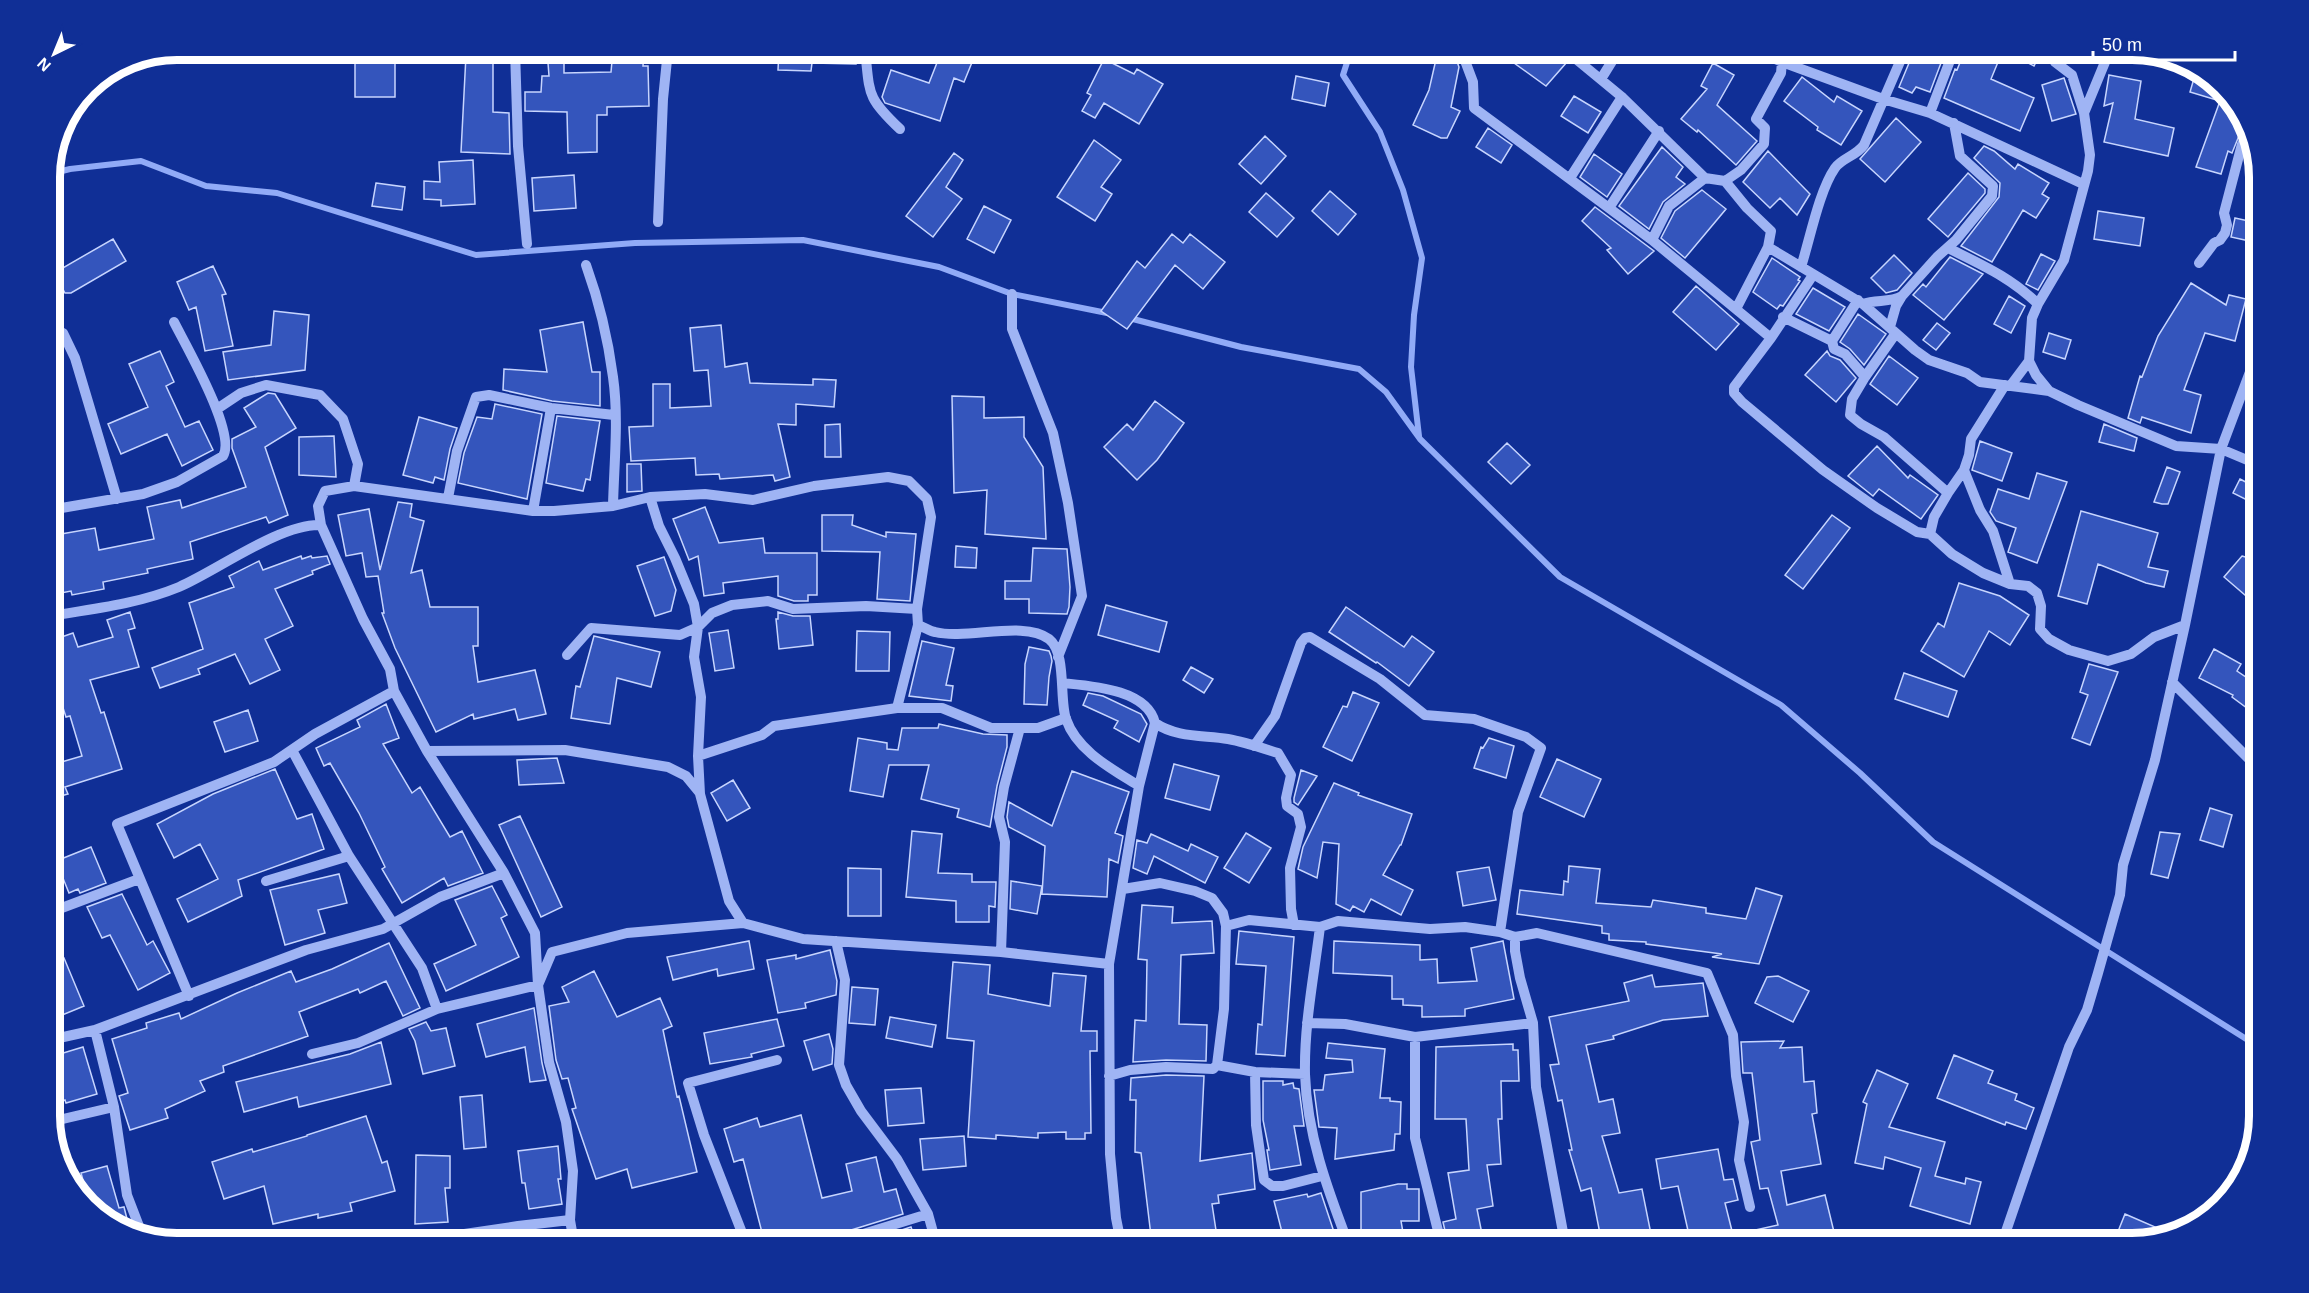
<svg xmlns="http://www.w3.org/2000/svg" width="2309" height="1293" viewBox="0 0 2309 1293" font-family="Arial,sans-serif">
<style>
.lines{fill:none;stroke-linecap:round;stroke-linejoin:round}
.stream{stroke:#91abf7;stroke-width:6}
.building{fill:#3455bc;stroke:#c7d5fe;stroke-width:1.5}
.minor{stroke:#9fb4f4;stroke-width:10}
.rim{fill:none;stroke:#fff;stroke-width:8}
</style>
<rect width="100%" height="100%" fill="#102f96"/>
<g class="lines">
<path class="stream" d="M1351 50 1343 75 1380 132 1403 190 1422 258 1414 315 1411 367 1419 436
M50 174 70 169 141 161 206 186 277 193 476 255 635 243 803 240 939 267 1012 294 1107 313
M1129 318 1241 347 1359 369 1386 392 1420 439 1560 577 1781 705 1860 773 1933 842 2259 1047"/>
</g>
<path class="building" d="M355 50H395V97H355Z
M547 50H564V73L611 72 613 50H644L643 66H648L649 106 607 107V115H597V152L568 153 567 112 525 111V92H541L542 76H549Z
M779 50H856V64L812 63 811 71 778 70Z
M942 50H977L964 82 954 78 940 121 885 103 882 97 891 70 929 83Z
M1496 50H1558L1560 55 1567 62 1546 86Z
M1965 50H2042L2034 66 2003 50 1991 79 2034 98 2020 131 1944 98 1955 69 1957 70Z
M1914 51 1941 63 1930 92 1916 87 1912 93 1899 87Z
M466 55H493V112L509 113 510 154 461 152Z
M1437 55 1456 59 1459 67 1451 107 1460 111 1447 138H1441L1413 125 1429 90Z
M1104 59 1134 74 1137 69 1163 84 1139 124 1104 103 1095 118 1082 111 1091 95 1087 93Z
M1713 63 1734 75 1717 105 1757 141 1736 165 1698 130 1697 132 1681 119 1707 89 1701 86Z
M2197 68 2242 113 2245 121 2232 153 2228 151 2221 174 2196 167 2220 101 2190 92Z
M2109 75 2141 81 2135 119 2174 128 2168 156 2104 142 2113 103 2104 106Z
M1296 76 1329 83 1325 106 1292 99Z
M1802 77 1834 102 1837 96 1862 111 1841 145 1817 130 1818 127 1784 101Z
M2064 78 2076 114 2052 121 2042 85Z
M1574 96 1601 112 1588 133 1561 116Z
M1896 118 1921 142 1885 182 1860 159Z
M1488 128 1512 145 1501 163 1476 147Z
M1265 136 1286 156 1261 184 1239 164Z
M1094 140 1121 160 1101 187 1112 194 1095 221 1057 197Z
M1984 146 1994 151 2015 169 2018 164 2049 183 2042 194 2049 198 2036 218 2023 210 1992 262 1961 246 1999 197 2000 183 1974 158Z
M1662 147 1683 167 1676 177 1685 184 1663 202 1649 229 1619 206Z
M1768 151 1810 194 1797 215 1780 198 1770 208 1743 182Z
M954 153 963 160 946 187 962 199 933 237 906 216Z
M1594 154 1622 174 1607 197 1580 177Z
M473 160 475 204 441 206V200L424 199V181L440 182 439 162Z
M1968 173 1985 189V193L1948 237 1928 219Z
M574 175 576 208 534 211 532 178Z
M376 183 405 187 402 210 372 206Z
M1702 190 1726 209 1685 258 1661 238 1675 211Z
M1330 191 1356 214 1338 235 1312 211Z
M1266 193 1294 218 1277 237 1249 212Z
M984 206 1011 220 994 253 967 239Z
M1595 207 1654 251 1628 274 1607 250 1611 248 1582 221Z
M2098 211 2144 218 2140 246 2094 239Z
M2235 218 2258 223 2254 242 2231 237Z
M1172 234 1183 243 1190 234 1225 262 1203 289 1175 265 1127 329 1101 311 1137 261 1145 268Z
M113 239 126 261 71 293H65L54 273Z
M2041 254 2055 261 2038 290 2026 284Z
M1894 255 1912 273 1897 290 1886 293 1871 278Z
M1950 257 1983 274 1944 320 1913 295 1923 284 1926 287Z
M1772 258 1800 277 1798 280 1800 281 1783 306 1780 305 1777 309 1753 292Z
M213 266 226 294 222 295 233 346 205 351 196 307 189 310 177 282Z
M2191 283 2226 305 2229 295 2246 299 2235 341 2205 333 2184 390 2201 395 2191 433 2142 417 2140 423 2128 418 2140 376 2142 377 2158 336Z
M1696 286 1739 324 1716 350 1673 312Z
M1813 288 1845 307 1829 331 1796 314Z
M2009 296 2025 306 2011 333 1994 324Z
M274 311 309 315 305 370 228 380 223 352 271 345Z
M1858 314 1886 334 1864 365 1850 349 1840 342Z
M583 322 592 372H600V406L552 401 503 390 504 369 547 372 540 330Z
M1937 323 1950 333 1936 350 1923 340Z
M721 325 725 367 747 363 750 383 813 385V379L836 380 834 407 796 404V425L778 424 790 477 775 481 773 475 720 479 719 474 696 475 695 458 631 461 629 427 653 426V384H670V408L711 406 708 370 694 371 690 328Z
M2049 333 2071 340 2065 359 2043 352Z
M160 351 174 382 166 386 185 427 199 421 213 450 182 466 167 434 121 454 108 424 148 407 129 364Z
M1827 351 1830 356 1840 360 1856 378 1836 402 1805 375Z
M1889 356 1918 378 1897 405 1870 384Z
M268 393 275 394 296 428 265 447 288 515 269 523 266 517 190 542 193 559 147 569 148 573 103 582 104 589 72 595 71 591 50 595V536L95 528 99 550 154 539 147 507 180 500 182 508 246 487 232 448V439L256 427 244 408Z
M952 396 984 397V418L1024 417V437L1043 467 1046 539 985 534 987 490 954 493Z
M1155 401 1184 423 1157 460 1137 480 1104 447 1127 424 1133 430Z
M495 404 542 414 527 499 458 483 464 453 477 417 492 419Z
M557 416 600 421 590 480 586 479 583 491 546 483Z
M419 417 457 428 450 449 444 480 435 477 433 483 403 475Z
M840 424 841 457H825V425Z
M2104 424 2137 438 2134 451 2099 442Z
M334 436 336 477 299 475V437Z
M1980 441 2012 453 2002 481 1972 470Z
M1507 443 1530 465 1511 484 1488 462Z
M1877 446 1908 478 1910 475 1938 495 1921 519 1879 489 1873 496 1848 476Z
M627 464H641L642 491 627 492Z
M2167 467 2180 472 2168 504H2162L2154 502Z
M2037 473 2067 482 2037 563 2008 552 2016 528 1996 521 1990 512 1998 489 2029 499Z
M2240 479 2259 489V506L2233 493Z
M398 502 412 504 410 517 424 521 411 573 422 570 430 607H478V646H473L478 682 535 670 546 714 518 720 515 709 474 719 473 714 436 732 395 648 382 613H384L378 576 366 577 362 553 346 556 338 515 369 509 380 570Z
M705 507 719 543 763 538 765 553H817V595H808V601H794L778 596V576L723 583 724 593 704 596 698 556 689 560 673 519Z
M2081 511 2158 533 2148 567 2168 571 2164 587 2146 583 2098 564 2087 604 2058 596Z
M822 515H853L852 525 886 537V532L916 534 910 601 877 599 880 552 822 551Z
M1832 515 1850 528 1803 589 1785 575Z
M956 546 977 548 976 568 955 567Z
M1033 548 1067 549 1070 587 1069 607 1067 614 1029 613V599H1005V581H1031Z
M301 556 302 559 311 556 312 558 327 556 330 564 312 571 313 574 275 589 293 626 265 639 280 670 250 684 235 654 198 669 200 674 160 688 152 668 203 649 189 603 234 587 229 576 259 561 263 570Z
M2242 556 2259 561V607L2224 577Z
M664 557 676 590 671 611 655 616 637 566Z
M1959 583 2000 596 2029 615 2010 645 1989 631 1964 677 1921 651 1938 623 1944 627Z
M1106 605 1167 622 1159 652 1098 635Z
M1346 607 1404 647 1412 636 1434 652 1409 686 1377 662 1376 663 1329 632Z
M130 612 135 628 128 630 139 667 90 680 101 713 104 712 122 769 65 787 68 794 50 799V748L54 747 58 763 82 756 70 716 66 717 55 683 50 665V641L73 633 78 647 113 637 107 620Z
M778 612 793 616H810L813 645 779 649 776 619H778Z
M728 630 734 668 715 671 709 633Z
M857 631 890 632 889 671H856Z
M594 636 660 652 651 687 617 678 610 724 571 718 576 686 580 687Z
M922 641 954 648 946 685 953 686 951 701 909 696Z
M1029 647 1049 651 1051 656 1052 661 1049 677 1047 705 1024 704 1025 664Z
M2214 649 2241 664 2237 671 2259 686V717L2232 697 2233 695 2199 678Z
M2089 664 2118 672 2090 745 2072 738 2088 695 2080 692Z
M1191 667 1213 679 1204 693 1183 680Z
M1904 673 1957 691 1948 717 1895 699Z
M1353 692 1379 703 1352 761 1323 747 1343 706 1347 707Z
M1088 693 1103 696 1141 714 1147 724 1139 742 1114 728 1118 721 1083 705Z
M386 704 399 738 383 744 412 793 420 787 450 837 462 831 483 873 448 886 444 878 402 903 382 869 385 867 359 813 330 763 324 766 316 748 360 727 357 720Z
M248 710 258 741 225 752 214 722Z
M939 724 983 734 1007 735V747L997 786 990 827 957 817 959 809 921 799 929 765H889L883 797 850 791 858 738 887 743V749L898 750 902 728H938Z
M1489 738 1514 746 1506 778 1474 768 1481 747 1483 748Z
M557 758 564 783 519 785 517 760Z
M1557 759 1601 779 1584 817 1540 797Z
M1174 764 1219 776 1210 810 1165 798Z
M275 769 297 819 312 814 324 849 238 880 242 896 188 922 177 899 218 879 200 844 174 858 157 824 213 794Z
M1301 770 1317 776 1298 805 1294 802V798Z
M1072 771 1129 792 1115 833 1123 836 1118 863 1109 859 1107 897 1042 894 1045 846 1009 827 1007 817 1009 802 1052 826Z
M733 780 750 808 727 821 711 793Z
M1334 783 1359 793 1358 795 1412 814 1401 845H1400L1383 875 1413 890 1401 915 1371 899 1364 912 1353 906 1350 911 1336 904 1339 844 1323 842 1317 878 1298 869 1303 847Z
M2210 808 2232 815 2223 847 2200 840Z
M520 816 562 907 541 917 499 825Z
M912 831 942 834 938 873 972 874V882H996L995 907 989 906V922H956V901L906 897Z
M2160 832 2180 834 2168 878 2151 874Z
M1246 833 1271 848 1249 883 1224 868Z
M1151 834 1188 851 1191 844 1218 857 1205 883 1154 856 1147 874 1133 868 1137 840 1147 843Z
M91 847 106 883 80 893 78 889 69 893 56 861Z
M1569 866 1600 869 1596 903 1651 907 1653 900 1706 908V913L1746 919 1756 888 1782 896 1759 964 1712 957 1722 954 1646 944V942L1609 940V934L1602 933V926L1517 914 1520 890 1563 895 1564 881 1568 882Z
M1489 867 1496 900 1463 906 1457 872Z
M848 868 881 869V916H848Z
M339 874 347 903 318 910 325 933 285 945 270 890Z
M1011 881 1042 886 1037 914 1010 909Z
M492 886 507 915 501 918 519 957 446 991 434 964 476 945 455 900Z
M122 894 147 945 153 941 170 973 138 990 110 935 102 938 87 907Z
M1142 905 1173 907 1172 923 1212 921 1214 953 1181 955 1179 1024 1207 1025 1206 1061 1166 1060 1133 1062 1135 1020 1146 1021 1147 960 1138 959Z
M1239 931 1294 937 1285 1056 1256 1054 1258 1024 1262 1025 1266 966 1236 964Z
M749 941 754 969 718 976 717 969 673 980 667 957Z
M1334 941 1420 945V960L1437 959 1438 983 1477 981 1471 948 1503 941 1514 999 1465 1009V1016L1422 1017V1006L1403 1005V999H1392V976L1333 973Z
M389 943 420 1008 403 1016 386 981 360 993 358 989 299 1012 308 1036 223 1066 224 1072 200 1081 205 1091 165 1109 168 1118 130 1130 119 1096 128 1093 112 1039 147 1028 146 1023 179 1013 181 1019 237 993 291 971 296 982 332 969Z
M830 950 837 981 836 995 805 1003 806 1008 778 1013 767 960 796 955V959Z
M64 958 84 1006 50 1020V964Z
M953 962 990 965 988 994 1050 1006 1053 973 1086 976 1081 1031H1097V1051H1090L1091 1133H1085V1139H1066V1132L1038 1133V1138L996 1135V1139L968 1137 974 1041 947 1038Z
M594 971 617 1017 660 998 672 1026 663 1030 677 1097 679 1096 697 1172 632 1188 627 1169 596 1179 572 1109 576 1108 568 1078 562 1079 556 1060 549 1006 569 1002 562 987Z
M1652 975 1655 987 1703 983 1708 1016 1663 1020 1613 1036 1614 1039 1586 1045 1599 1102 1613 1099 1620 1133 1602 1136 1619 1193 1642 1189 1653 1244H1602L1591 1188 1581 1191 1569 1150H1572L1562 1100 1558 1101 1550 1065 1559 1064 1549 1017 1629 1001 1624 983Z
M1778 976 1809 991 1793 1022 1755 1003 1767 977Z
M852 987 878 989 875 1025 849 1023Z
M534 1008 542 1063 546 1080 530 1082 525 1047 486 1057 477 1024Z
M890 1017 936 1025 932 1047 886 1038Z
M777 1019 784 1046 751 1054 752 1057 710 1064 704 1033Z
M426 1022 431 1031 446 1028 455 1066 423 1074 415 1041 409 1029Z
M829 1034 833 1049 832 1064 813 1070 804 1041Z
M1784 1041 1780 1048 1802 1047 1804 1082 1814 1081 1817 1113 1812 1114 1821 1164 1781 1171 1787 1205 1825 1195 1834 1232 1787 1244H1691L1678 1186 1661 1189 1656 1159 1718 1149 1724 1180 1733 1179 1738 1200 1725 1203 1733 1235 1778 1225 1768 1188 1760 1189 1751 1142 1760 1140 1752 1073H1743L1741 1042Z
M381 1042 391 1084 299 1107 297 1097 244 1112 236 1082 350 1054Z
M1328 1043 1385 1049 1380 1098H1390V1101L1401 1102 1400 1134H1395L1394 1150 1335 1159 1337 1128 1319 1127 1314 1090H1323L1325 1075 1353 1072 1352 1060 1326 1058Z
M1513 1044V1050H1518L1519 1081H1501L1502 1119H1498L1501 1164 1487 1165 1493 1206 1477 1209 1484 1244H1448L1443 1222 1456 1219 1448 1173 1469 1170 1466 1119H1435L1436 1047Z
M83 1047 97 1094 66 1103 65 1100 50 1105V1057Z
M1954 1055 1993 1071 1988 1083 2017 1094 2015 1100 2034 1108 2026 1129 2006 1122 2005 1125 1937 1098Z
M1877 1070 1908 1084 1889 1127 1945 1142 1935 1176 1965 1184 1966 1178 1981 1182 1970 1224 1910 1206 1921 1168 1885 1157 1883 1169 1855 1163 1867 1104 1863 1102Z
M1166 1075 1204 1076 1200 1161 1252 1153 1255 1189 1218 1195 1219 1203 1212 1204 1217 1237 1177 1244H1152L1141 1153 1135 1152 1136 1100H1130L1131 1078Z
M1263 1081H1283V1085L1293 1083 1294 1088 1299 1089 1304 1126H1294L1301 1165 1270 1170 1267 1150H1269L1263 1120Z
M921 1088 924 1123 888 1126 885 1090Z
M482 1095 486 1147 464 1149 460 1097Z
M801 1115 822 1198 852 1191 846 1164 876 1157 884 1192 896 1189 903 1214 832 1236 827 1244H765L743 1159 734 1162 724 1129 757 1118 760 1127Z
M366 1116 382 1163 387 1161 395 1191 350 1203 352 1211 318 1218V1214L273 1224 264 1186 224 1199 212 1162 252 1149 253 1152 307 1136V1135Z
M964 1136 966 1166 923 1170 920 1139Z
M558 1146 561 1179H558L562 1204 529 1209 525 1183H522L518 1151Z
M416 1155 450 1156V1188H445L448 1222 415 1224Z
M107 1166 119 1208 124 1207 130 1231 114 1227 89 1202 81 1173Z
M1398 1184H1407V1189H1419V1221H1401L1405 1244H1361V1192Z
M1321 1193 1338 1244H1285L1274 1201 1307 1194 1308 1197Z
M2125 1214 2169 1233 2132 1244H2113Z
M911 1227 917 1244H858Z"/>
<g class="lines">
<path class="minor" d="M515 50 518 146 527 244
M865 50C870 94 866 97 900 129
M1111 50V53
M1461 50 1473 82 1474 108 1652 240 1771 338
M1565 50 1622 97 1705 178 1725 181 1747 208 1771 231 1768 247 1863 304 1915 350 1929 360 1967 373 1980 382 2049 391 2078 405 2176 446 2221 449 2259 465
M1758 50 1761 53 1782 62 1883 99 1930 113 2083 184
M1601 79 1619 50
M1930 113 1954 50
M2084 113 2110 50
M1570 178 1622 97
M1725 181 1741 170 1764 144 1765 128 1756 119 1781 73 1782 62
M1609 208 1659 131
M658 222 663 99 668 50
M1652 240 1669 206 1705 178
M1948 248C1982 265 2010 277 2038 304
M2199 263 2214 243 2220 240 2225 233 2227 225 2224 213 2242 144 2251 142
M586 265C599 301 608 339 613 377 619 419 614 463 613 506
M1801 267C1810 239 1819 191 1835 168 1842 158 1856 156 1864 145L1902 57 1904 50
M1813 275 1771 338 1734 387V393L1742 402 1823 470 1877 508 1917 532 1930 534 1952 554 1983 573 2010 584 2028 586 2037 593 2041 606 2040 629 2049 639 2069 650 2108 661 2131 654 2154 637 2185 625
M1012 294V329L1053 433 1068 503 1082 596 1058 657
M1863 304C1876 299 1890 303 1902 296
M1736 309 1768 247
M1783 317 1832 341 1834 349 1845 354 1865 377 1852 399 1850 415 1861 424 1884 437 1948 493
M1890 327 1896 306 1902 296 1937 257 1956 240 1992 196 1993 186 1960 156 1954 123
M50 329 63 333 75 358 117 499
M1832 341 1858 300
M1865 377 1896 333
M2011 385 2029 361
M2049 391 2036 375 2029 361 2032 318 2038 304 2064 260 2088 171 2090 155 2084 113 2072 75 2055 62 2050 50
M217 409 241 393 266 385 320 395 343 419 358 464 354 486
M1964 470 1980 510 1993 531 2010 584
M650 497 659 526 675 558 694 604 698 627 694 657 701 697 698 756 700 794 729 901 743 923
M448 498 457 451 476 397 489 395 551 408 614 415
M50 510 143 494 177 482 223 456C237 434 186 346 174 322
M533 511 551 408
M1930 534 1934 517 1948 493 1964 470 1969 455 1971 439 2005 385
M50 616C93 609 138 604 179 587 218 570 281 523 321 525
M567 655 591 628 680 635 698 627 712 613 732 605 768 601 793 609 866 606 917 609
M2172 682 2259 769
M1062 683C1091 686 1147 689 1155 723 1177 738 1204 735 1228 739 1245 742 1262 748 1278 753L1291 775 1286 798 1287 806 1298 814 1301 827 1290 868 1291 909 1294 925
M897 708 918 625
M1254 746 1275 716 1301 643 1305 638 1310 637 1380 679 1425 715 1474 719 1526 737 1541 748 1518 812 1500 932 1515 937
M292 750 349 856 422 968 437 1009
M427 751 565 750 668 767 686 776 700 793
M698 756 762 735 774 726 897 708H942L991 728H1038L1066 718
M266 881 349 856
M1123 889 1160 883 1195 891 1212 898 1223 913 1226 926 1224 1009 1217 1065
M51 912 139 879
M1226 926 1249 920 1320 927 1338 921 1430 929 1465 927 1500 932
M1320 927C1314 976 1304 1025 1305 1074 1307 1134 1327 1188 1348 1243
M836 941 845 980 839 1065 846 1085 861 1111 897 1159 928 1214 936 1243
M1001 952 1005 842 999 817 1004 787 1020 728
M189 996 117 824 274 762 315 734 394 691
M1307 1023 1345 1024 1415 1037 1533 1023
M95 1030 114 1107 127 1195 142 1234
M1415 1037V1138L1441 1243
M50 1040 95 1030 306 950 383 929 440 897 504 873
M312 1054 358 1043 437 1009 538 985 552 952 627 933 743 923 803 939 1001 952 1109 964
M1255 1072 1256 1125 1264 1180 1272 1186H1283L1322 1176
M1109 1076 1130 1070 1166 1067 1213 1069 1217 1065 1255 1072 1305 1074
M50 1122 114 1107
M570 1220 573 1171 566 1122 549 1062 538 985 535 933 504 873 427 751 394 691 390 669 363 619 321 525 318 506 325 491 354 486 533 511H554L613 506 650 497 705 494 753 500 814 486 888 477 909 481 927 499 931 517 917 609 918 625C924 627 930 631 935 632 967 640 1024 620 1049 639 1067 653 1059 699 1066 719 1077 751 1112 769 1139 786
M403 1243 518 1226 570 1220 574 1243
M746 1243 704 1135 688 1083 777 1060
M834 1243 928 1214
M1121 1243 1116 1218 1110 1154 1109 964 1139 786 1155 723
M1565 1243 1536 1087 1533 1023 1520 978 1515 951V937L1537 933 1707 973 1733 1035 1736 1076 1744 1122 1739 1160 1750 1207
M2002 1243 2069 1047 2087 1010 2098 973 2120 895 2123 865 2155 760 2185 625 2221 449 2259 348"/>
</g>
<path d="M0 0H2309V1293H0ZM177 60H2132A117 117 0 0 1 2249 177V1116A117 117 0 0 1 2132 1233H177A117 117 0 0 1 60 1116V177A117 117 0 0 1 177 60Z" fill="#102f96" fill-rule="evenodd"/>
<path class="rim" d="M177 60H2132A117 117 0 0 1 2249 177V1116A117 117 0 0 1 2132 1233H177A117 117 0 0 1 60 1116V177A117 117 0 0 1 177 60Z"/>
<g transform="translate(54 54) rotate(223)" stroke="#102f96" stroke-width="4.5" paint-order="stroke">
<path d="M0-4.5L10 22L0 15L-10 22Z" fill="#ffffff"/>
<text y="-9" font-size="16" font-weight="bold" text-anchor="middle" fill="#ffffff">N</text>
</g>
<path d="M2093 51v9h142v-9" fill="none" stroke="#ffffff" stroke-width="3"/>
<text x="2102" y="51" font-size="18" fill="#ffffff" stroke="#102f96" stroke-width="4.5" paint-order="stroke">50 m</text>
</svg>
